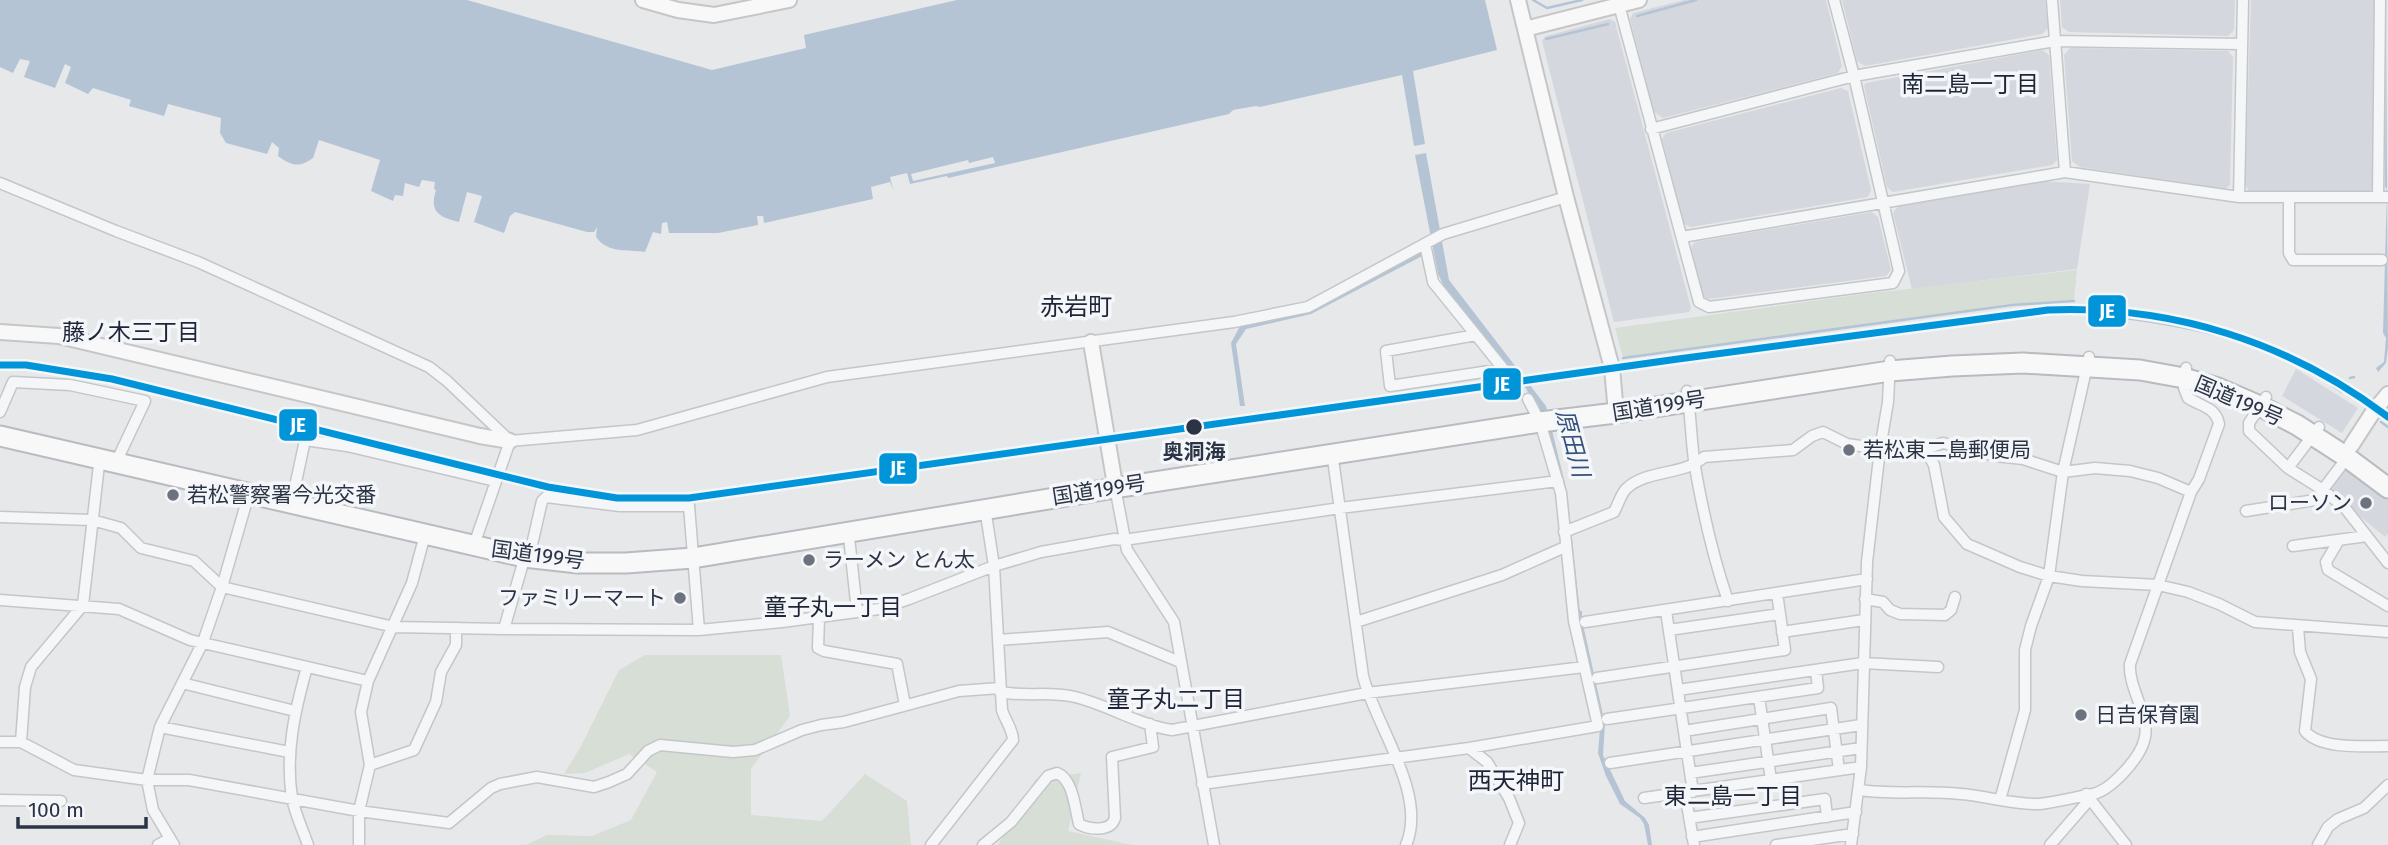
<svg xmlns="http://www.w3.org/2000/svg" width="2388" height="845" viewBox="0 0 2388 845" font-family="'Fira Sans','Noto Sans JP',sans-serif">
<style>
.built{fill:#d4d7dd}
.green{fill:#d6ded6}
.water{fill:#b4c4d5;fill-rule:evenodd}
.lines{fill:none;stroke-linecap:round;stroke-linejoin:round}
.stream{stroke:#b4c4d5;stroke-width:2.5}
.street-casing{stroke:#c4c6c8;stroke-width:13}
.secondary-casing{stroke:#c4c6c8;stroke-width:18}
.highway-casing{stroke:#b8bbbf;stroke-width:23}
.street{stroke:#f5f6f7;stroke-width:10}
.secondary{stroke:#f8f8f8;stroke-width:14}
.highway{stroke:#f8f8f8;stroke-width:19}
.rail-1-casing{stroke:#f4f6f9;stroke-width:12}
.rail-1{stroke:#0095d9;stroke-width:7}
.stop-dot{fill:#2b3445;stroke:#f4f6f9;stroke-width:2.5}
.poi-dot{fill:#6c737f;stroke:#f4f6f9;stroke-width:2.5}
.labels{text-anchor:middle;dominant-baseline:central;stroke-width:7;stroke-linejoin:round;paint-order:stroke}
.street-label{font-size:21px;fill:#2b3445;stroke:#f4f6f9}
.poi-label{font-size:21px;fill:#2b3445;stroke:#f4f6f9;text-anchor:start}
.stop-label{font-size:21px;font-weight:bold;fill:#2b3445;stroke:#f4f6f9}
.neighbourhood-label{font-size:23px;fill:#1d2536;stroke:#f4f6f9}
.water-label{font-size:23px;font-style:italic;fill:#34527a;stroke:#f4f6f9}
.quarter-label{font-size:24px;fill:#1d2536;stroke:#f4f6f9}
.line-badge{stroke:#f4f6f9;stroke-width:2.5}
.badge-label{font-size:19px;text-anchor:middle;font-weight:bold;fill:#fff}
</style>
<rect width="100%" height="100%" fill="#e6e8ea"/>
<path class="built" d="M1684 0H1826L1842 66 1838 73 1663 118 1654 112 1630 19 1633 13Z
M1842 0H2045L2048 28 2042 34 1865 66 1857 61Z
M2060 0H2235L2234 30 2228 36 2069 32 2062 27Z
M2251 0H2376L2374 186 2369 192 2249 191 2245 184Z
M1610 19 1615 22 1691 308 1689 312 1614 322 1542 41 1546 36Z
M2070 48 2228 51 2233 57 2230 185 2225 189 2080 167 2072 161 2064 55Z
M2042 50 2049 55 2057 160 2052 165 1893 192 1887 187 1864 86 1866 83Z
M1841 88 1848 91 1871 190 1868 197 1691 227 1684 224 1662 139 1666 133Z
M2040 181 2090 184 2077 269 1912 289 1893 213 1898 206Z
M1872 212 1878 217 1891 270 1886 276 1708 299 1703 296 1691 247 1695 242Z
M2296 369 2358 408 2342 433 2282 396Z
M2345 466 2388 498V533L2385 537 2327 489Z"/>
<path class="green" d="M2077 270 2074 300 2011 304 1623 357 1615 328 1864 294Z
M645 655H781L790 716 751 769V815L822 821 865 774 907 801 911 845H526L547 835 592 836 631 820 657 772 629 754 585 773 564 774 580 748 619 670Z
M1081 773 1068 831 1132 845H998L1035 780Z"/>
<path class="water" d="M0 0H467L712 70 806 48 804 35 957 0H1485L1497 50 1413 71 1425 144 1414 146 1402 75 1260 107 1256 106 1233 110 1229 114 948 178 947 176 910 184 907 173 890 177 893 190 890 182 871 187 873 199 764 223 763 216H757L758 225 718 233H669L667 222 662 223 661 234 653 232 645 252C627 249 609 254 596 237L597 227 594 232H587L515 212 510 216 504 233 474 222 482 196 467 192 459 222C439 217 429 212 436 190L434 189 435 182 422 180 419 187 405 183 403 196 395 195 393 201 371 191 380 160 319 140 313 158C299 168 292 166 278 156L279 148 272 142 267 154 226 143 220 133 221 118 168 104 164 116 129 106 131 100 93 88 88 94 65 83 71 67 65 64 55 88 24 77 30 61 20 59 13 73 0 67ZM993 157 995 163 913 181 911 174 968 160 969 163Z
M2386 0 2388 348 2386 363 2378 372 2376 368 2384 362 2386 338 2383 333 2387 190 2385 186Z
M1426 153 1449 280 1546 406 1567 492 1579 604 1580 611H1582V620L1605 724 1603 755 1625 801 1645 818 1649 825 1652 845H1648L1644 824 1640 818 1620 804 1606 776 1598 753 1600 729 1578 631 1563 493 1537 407 1525 387 1445 288 1438 274 1415 155Z
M1423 251 1424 255 1311 314 1246 329 1236 344 1245 406H1240L1231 343 1240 326 1298 315 1311 311Z"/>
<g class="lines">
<path class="stream" d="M1533 0 1547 8 1582 0
M1637 16 1696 0
M1546 39 1608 24
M2077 313C2170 321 2264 337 2342 392
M1623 358 2012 305 2074 301
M1626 369 2012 316 2074 312
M2350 378 2354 377
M2381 422 2388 427
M694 500V514"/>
<g class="street-casing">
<path id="street" d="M2052 0 2065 172
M1619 5 1699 302 1709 307 1893 283 1899 271 1854 76 1834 0
M1651 129 1854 76 2055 41 2241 44
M0 183 116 231 198 262 429 367 447 381 510 441
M2239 197 2243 0
M2289 197V253L2293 260H2382
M2378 197 2380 0
M1682 237 2065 172 2239 197H2388
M1425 244 1433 282 1505 371
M1476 335 1386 351 1390 386 1503 369
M1687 391C1691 416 1691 442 1695 467 1703 513 1713 557 1728 601
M2266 397 2249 423V431L2288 468 2323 490 2345 508 2388 563
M0 412 13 382 70 385 145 401 119 456
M510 441 637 430 827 377 1234 322 1308 307 1443 234 1566 197
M1925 449 1934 465 1944 517 1967 544 2020 567 2049 576 2082 581 2158 585 2188 592 2219 604 2255 622 2388 632
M1332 452 1363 676C1375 725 1428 794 1406 845
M2288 468 2319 427
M1115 487 1127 550 1174 622 1214 845
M293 496 305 440 347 446 491 480 495 483
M2246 511 2315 500 2343 463 2345 456
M0 517 92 520 121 528 141 548 194 561 222 587 394 627 504 629 699 630 782 622 879 609 909 599 994 566 1041 552 1114 539 1124 540 1340 508 1558 481
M848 528 857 611
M1564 532 1614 512C1618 505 1621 493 1627 488 1648 469 1683 476 1704 457L1793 450 1812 436 1823 432 1847 444 1880 449H1925L1943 443 1996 456 2023 459 2063 472 2095 468 2130 471 2158 478 2191 492
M476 539 510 441
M2339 540 2326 562 2328 570 2388 606
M2293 546 2367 536
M531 549 542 501 546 497 620 506H689L699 630
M1865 599 1883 602 1890 610 1900 614 1945 615 1951 610 1955 597
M0 600 119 609 190 640 368 681
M1666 611 1693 792
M819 617 818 648 824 651 897 664 905 705
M1356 622 1502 575 1565 547
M1585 622 1867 579
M2298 627 2300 652 2311 679 2305 731C2320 750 2366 746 2388 746
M504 629 525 556
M1669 630 1780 614
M1782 632 1864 620
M998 640 1108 632 1180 662
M307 667C295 710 285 753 292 798 295 814 303 830 308 845
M1597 678 1785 650 1777 593
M182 683 295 711
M1678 690 1863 663 1938 667
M1000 692C1026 697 1049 691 1075 697 1108 705 1139 725 1172 730L1367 693 1584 667
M1759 697 1771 780
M1607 719 1818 688 1816 670
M160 727 289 752
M1684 731 1831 708 1839 770
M0 742H21L74 770 147 780H189L359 811 449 823 491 788 500 784 537 777 594 787 609 782 627 774 648 751 660 745 733 752 755 750 802 730 821 725 844 722 959 691 1000 688
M21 742 25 687 31 667 83 605 100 456
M1469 748 1487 762 1509 798 1519 823 1510 845
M1610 763 1861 725
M370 765 414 750 436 702 441 672 456 645V628
M1690 773 1861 748
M1202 784 1469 748 1598 726 1574 621 1561 493 1540 422 1528 399
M1859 790C1893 795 1927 790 1961 794 1987 796 2014 805 2040 804 2057 802 2077 797 2093 794 2111 790 2139 759 2144 741 2152 718 2128 689 2130 664L2191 492 2199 479 2219 424C2216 407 2200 406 2188 398L2184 388 2186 368
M1685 793 1694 845
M2086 794 2126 845
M1644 798 1861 767
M0 800 61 801
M2000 800 2025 710V650L2031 626 2049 576 2063 472 2089 357
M1689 818 1825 799 1827 817
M1692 837 1856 812
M158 845 169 839
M174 845 153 810 147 780 160 727 203 642 222 587 250 490
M359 845V811L370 765 361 712 368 681 412 583 426 531
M931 845 1013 740C1013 730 1005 720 1002 710L994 566 985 508
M983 845 1011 822 1048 776 1057 773C1073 779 1075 808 1079 824 1090 830 1111 832 1115 818L1112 757 1153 747 1150 724
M1776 845 1853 834
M1851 845 1861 767 1867 562 1880 449 1888 402 1890 361
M2050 845 2090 799
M2318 845 2328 827 2338 819 2364 808 2388 785"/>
</g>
<g class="secondary-casing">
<path id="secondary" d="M643 0 678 10 714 15 789 0
M1518 0 1566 197 1612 368 1616 413
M1525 29 1639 0
M0 332 59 336 480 436 510 441
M1091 342 1114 479
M2351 446 2373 412 2388 394"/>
</g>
<g class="highway-casing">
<path id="highway" d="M0 436 524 557 578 563H626L693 558 1115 488 1540 422 1616 413 1890 371 1952 366 2023 363 2140 370 2184 378 2218 388 2262 407 2297 425 2345 456 2388 488"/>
</g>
<use href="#street" class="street"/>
<use href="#secondary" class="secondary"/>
<use href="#highway" class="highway"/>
<g class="rail-1-casing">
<path id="rail-1" d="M0 365H26L112 379 548 487 617 498H689L1678 359 2048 310C2172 305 2289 342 2388 417"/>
</g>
<use href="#rail-1" class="rail-1"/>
</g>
<circle class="stop-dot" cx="1194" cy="427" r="9"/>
<g class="poi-dot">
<circle cx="1849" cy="450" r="7"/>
<circle cx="173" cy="495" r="7"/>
<circle cx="2366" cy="503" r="7"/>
<circle cx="809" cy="560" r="7"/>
<circle cx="680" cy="598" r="7"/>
<circle cx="2081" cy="715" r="7"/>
</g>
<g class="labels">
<g class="street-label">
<text transform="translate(2239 401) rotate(23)">国道199号</text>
<text transform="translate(1659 406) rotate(-9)">国道199号</text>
<text transform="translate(1099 490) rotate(-9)">国道199号</text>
<text transform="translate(538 555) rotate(8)">国道199号</text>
</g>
<g class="poi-label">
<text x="1863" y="450">若松東二島郵便局</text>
<text x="187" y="495">若松警察署今光交番</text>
<text x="2352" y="503" text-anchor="end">ローソン</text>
<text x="823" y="560">ラーメン とん太</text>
<text x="666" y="598" text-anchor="end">ファミリーマート</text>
<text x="2095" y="715">日吉保育園</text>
</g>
<g class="stop-label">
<text x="1194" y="452">奥洞海</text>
</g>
<g class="neighbourhood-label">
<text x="1970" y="84">南二島一丁目</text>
<text x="131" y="332">藤ノ木三丁目</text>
<text x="833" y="607">童子丸一丁目</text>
<text x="1176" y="699">童子丸二丁目</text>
<text x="1733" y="796">東二島一丁目</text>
</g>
<g class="water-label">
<text transform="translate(1573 443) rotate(75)">原田川</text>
</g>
<g class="quarter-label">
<text x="1076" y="307">赤岩町</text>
<text x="1516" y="781">西天神町</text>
</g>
</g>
<g class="line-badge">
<rect x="2087" y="294" width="40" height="34" rx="7" fill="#0095d9"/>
<rect x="1482" y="367" width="40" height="34" rx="7" fill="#0095d9"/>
<rect x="278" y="408" width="40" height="34" rx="7" fill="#0095d9"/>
<rect x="878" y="452" width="40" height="33" rx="7" fill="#0095d9"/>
</g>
<g class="badge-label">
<text x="2107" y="318">JE</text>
<text x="1502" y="391">JE</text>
<text x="298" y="432">JE</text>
<text x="898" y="475">JE</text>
</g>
<path d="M18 817v10h128v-10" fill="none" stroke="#2b3445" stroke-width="3.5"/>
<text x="28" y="817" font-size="21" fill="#2b3445" stroke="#f4f6f9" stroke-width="5" paint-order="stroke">100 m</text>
</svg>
